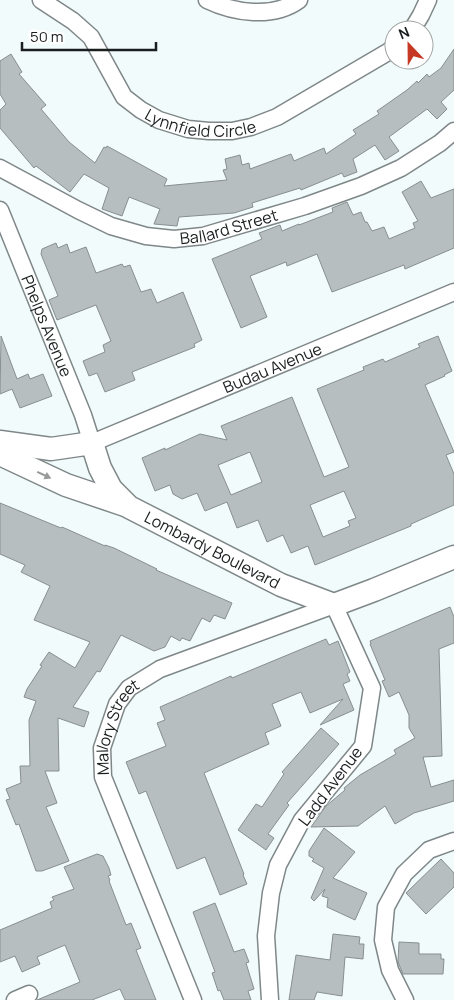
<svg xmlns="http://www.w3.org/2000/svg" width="454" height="1000" viewBox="0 0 454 1000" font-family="Manrope,sans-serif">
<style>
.building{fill:#b6bebf;stroke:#878f90;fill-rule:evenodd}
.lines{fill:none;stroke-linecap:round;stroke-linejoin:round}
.street-casing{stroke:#7f8788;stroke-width:19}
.secondary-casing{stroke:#7f8788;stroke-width:25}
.street{stroke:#fff;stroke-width:16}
.secondary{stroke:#fff;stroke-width:22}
.oneway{fill:#989a9a}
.labels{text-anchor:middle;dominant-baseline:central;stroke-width:4;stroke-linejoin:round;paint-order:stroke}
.street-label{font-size:16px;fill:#1b1e1f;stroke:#fff}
</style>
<rect width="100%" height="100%" fill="#f2fbfc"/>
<path class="building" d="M454 49V90L441 102 447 109 437 119 427 109 389 137 399 151 385 160 375 145 353 159 357 172 344 177 342 173 301 190 300 188 252 203 253 207 234 213 179 217 177 226 154 224 160 209 129 197 122 216 102 209 109 188 84 174 70 192 36 166 34 168 0 128V110L6 104 0 94V61L11 54 22 72 19 74 46 105 41 109 69 142 95 163 104 147 106 148 107 146 167 179 164 186 227 180 223 170 227 169 225 159 240 155 242 165 249 163 250 169 291 154 294 161 324 148 326 154 356 134 353 130 379 114 377 111 407 90 417 81 418 83 427 74 429 77 441 68Z
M421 181 431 198 454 189V248L405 269 404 265 332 292 317 254 287 266 286 262 250 276 267 317 241 328 212 259 262 239 259 233 280 225 282 231 299 224V225L333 212 332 208 347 202 353 215 361 212 365 222H367L372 231 384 227 389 239 415 228 413 223 418 221 402 192Z
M56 243 58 248 67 244 70 253 86 247 96 273 122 264 124 267 130 265 141 292 151 289 157 303 183 292 202 340 194 344 195 347 132 372 135 380 105 392 97 373 89 376 83 361 105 352 103 345 111 341 96 305 57 320 49 300 58 296 41 254 42 249Z
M1 336 17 379 28 374 30 379 43 374 52 396 20 408 12 389 0 394Z
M438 336 452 371 444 375 445 376 425 385 454 452 446 455 454 474V505L411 524V526L315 565 308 546 291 553 283 535 267 542 258 520 237 528 227 502 205 511 197 493 182 499 173 494 170 485 155 491 142 458 165 448V450L200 434 227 440 221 426 292 397 324 477 349 467 317 389 364 370 363 367 383 359 385 362 420 347 418 344ZM250 452 262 482 231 495 218 465ZM344 491 356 518 348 521 350 526 323 537 310 505Z
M0 503 61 528 62 527 105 546V545L114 548 157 569 156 570 232 603 225 619 214 615 210 622 202 618 190 641 182 638 180 641 171 636 165 647 154 651 121 635 100 672 97 671 73 707 89 712 84 727 58 718 59 771H45L57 803 46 807 69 861 42 871H36L19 824 16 825 6 800 10 799 6 789 21 783 20 766H30L29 720 36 701 24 697 27 689 42 666 40 665 49 652 75 668 90 642 34 620 50 586 21 572 25 565 0 554Z
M450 607 454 617V643L439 649 442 756 423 757 431 787 454 780V801L414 813 395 824 385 806 358 826 311 827 326 806 345 790 344 788 360 775 396 754 394 750 415 738 409 728V715L399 692 389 697 382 681 385 680 370 644H371L370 641Z
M326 639 329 645 338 641 350 672 347 674 350 681 343 684 354 710 320 725 343 699 310 713 301 692 272 704 281 726 265 733 269 744 204 773 244 874 243 875 247 884 220 895 205 857 177 869 146 791 139 794 126 762 166 746 157 723 165 720 160 707 231 676 232 678Z
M321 728 339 744 287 803 289 805 268 834 274 838 266 850 238 830 256 804 262 807 284 774 282 772Z
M324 828 355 852 333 878 367 893 355 920 327 907 328 898 322 896 325 889 314 901 311 898 324 868 312 861 314 859 309 856V851Z
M97 854 103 856 109 868 111 875 108 876 110 880 109 881 126 925 131 923 141 948 136 950 156 1000H125L120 989 92 1000H37L80 982 65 945 37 957 40 964 22 972 15 956 0 962V930L52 908 50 902 54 900 52 897 74 889 64 867Z
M441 859 454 873V887L426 914 406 893Z
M215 903 234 952 244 949 249 962 246 963 254 989 248 991 251 1000H224L220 990 218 991 212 973 215 972 193 912Z
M333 934 360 937 359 944H364L363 959 345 957 342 996 317 992 314 1000H289L296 955 330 960Z
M399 942 419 943V954H441V959H444L443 974H403L398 962Z"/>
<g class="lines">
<g class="street-casing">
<g id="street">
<path id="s1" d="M41 0 73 21 91 37 124 97 141 110 159 120 188 129 209 131H232L251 127 277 117 388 52 394 47"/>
<path d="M207 0C234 13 273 19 299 0"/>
<path d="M412 30 421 15 428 0"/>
<path id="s2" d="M0 168 78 210 111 226 146 236 174 239 203 236 305 206 361 186 401 168 440 143 454 131"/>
<path id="s3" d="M0 210 83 415 92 443 454 292"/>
<path d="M15 1000 29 994"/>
<path id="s4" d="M193 1000 103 777 102 748 117 704 129 688 160 669 334 605 372 688 363 746 302 820 278 865 271 893 266 936 270 1000"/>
<path d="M405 1000 390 970 383 940 386 907 404 874 429 850 454 841"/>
</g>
</g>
<g class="secondary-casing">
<g id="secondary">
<path id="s5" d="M0 442 51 449 92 443 100 468 111 489 129 507 281 585 334 605 374 590 454 557"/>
<path d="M0 454 66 485 125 505"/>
</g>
</g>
<use href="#street" class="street"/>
<use href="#secondary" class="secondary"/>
</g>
<defs><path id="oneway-solid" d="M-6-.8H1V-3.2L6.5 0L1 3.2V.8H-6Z" transform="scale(1.25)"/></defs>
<use class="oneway" href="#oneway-solid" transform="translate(44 475) rotate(25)"/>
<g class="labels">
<g class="street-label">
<text stroke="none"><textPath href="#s1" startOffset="215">Lynnfield Circle</textPath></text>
<text stroke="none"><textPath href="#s2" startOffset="246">Ballard Street</textPath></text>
<text stroke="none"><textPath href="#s3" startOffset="125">Phelps Avenue</textPath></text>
<text stroke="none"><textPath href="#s3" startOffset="446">Budau Avenue</textPath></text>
<text stroke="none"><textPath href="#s5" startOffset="262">Lombardy Boulevard</textPath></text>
<text stroke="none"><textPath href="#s4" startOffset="294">Mallory Street</textPath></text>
<text transform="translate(330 786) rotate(-53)">Ladd Avenue</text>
</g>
</g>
<g transform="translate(409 45) rotate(338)"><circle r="24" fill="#ffffff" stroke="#a4a5a5"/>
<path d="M0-4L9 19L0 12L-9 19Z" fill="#c43824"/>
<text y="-8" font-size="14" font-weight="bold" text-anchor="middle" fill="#1b1e1f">N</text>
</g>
<path d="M22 42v8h134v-8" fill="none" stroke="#1b1e1f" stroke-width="2.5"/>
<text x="30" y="42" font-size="15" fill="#1b1e1f" stroke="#ffffff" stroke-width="4" paint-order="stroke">50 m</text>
</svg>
